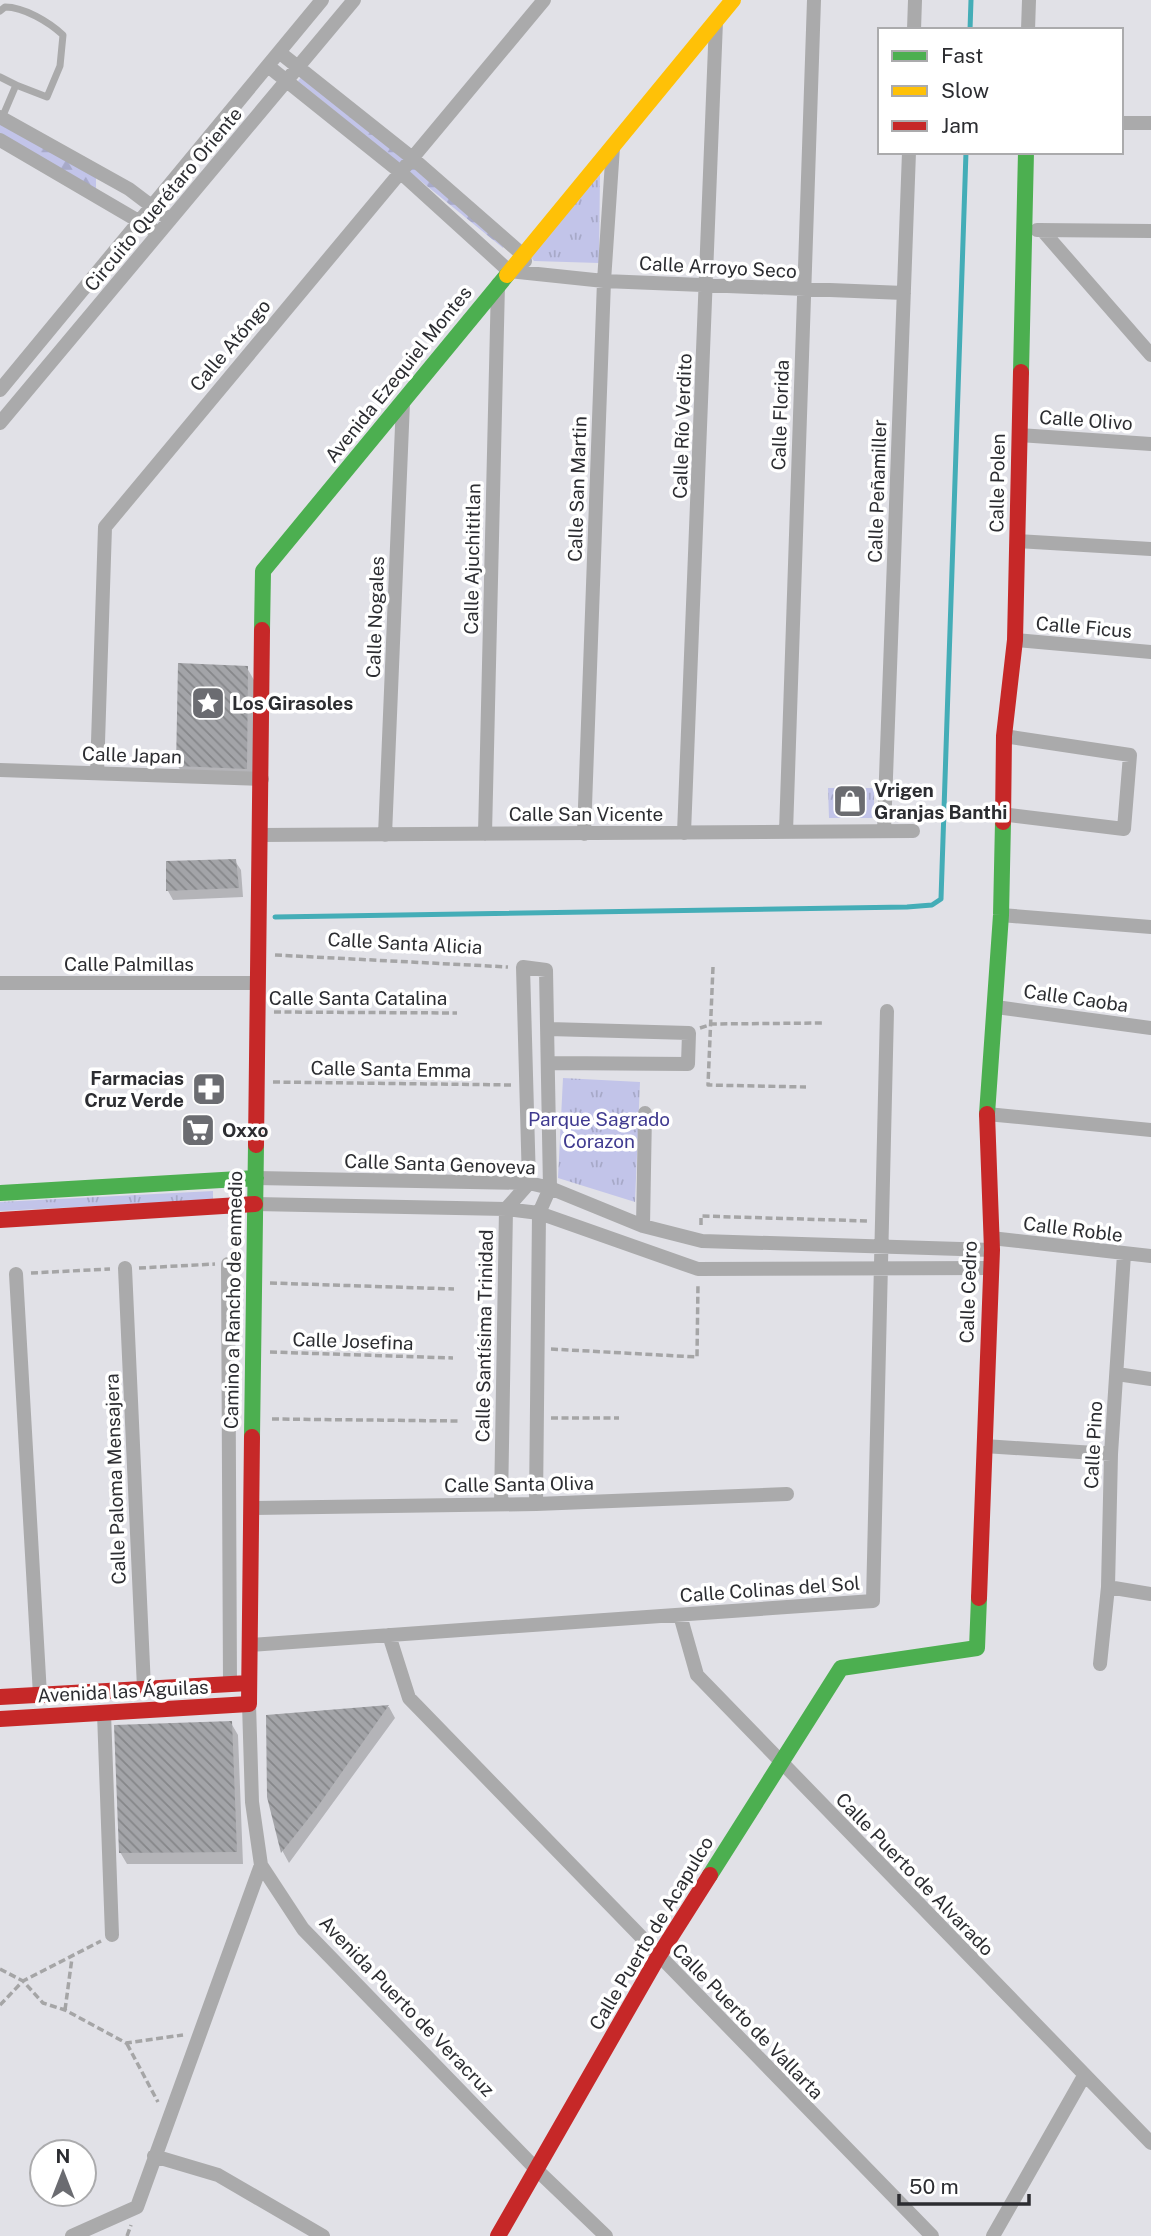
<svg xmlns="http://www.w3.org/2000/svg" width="1151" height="2236" viewBox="0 0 1151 2236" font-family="'Public Sans',sans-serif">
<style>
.forest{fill:url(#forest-firs)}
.park{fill:url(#park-tufts)}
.shadow{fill:#0003}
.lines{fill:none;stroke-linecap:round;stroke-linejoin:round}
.stream{stroke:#44adb7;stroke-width:5}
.building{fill:url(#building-back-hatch)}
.path{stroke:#a5a5a6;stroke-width:3.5;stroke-dasharray:7 3.5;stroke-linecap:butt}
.lane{stroke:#aaaaab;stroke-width:7}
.street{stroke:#aaaaab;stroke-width:14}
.fast{stroke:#4caf50;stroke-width:16}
.slow{stroke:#ffc107;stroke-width:16}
.jam{stroke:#c62828;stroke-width:16}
.labels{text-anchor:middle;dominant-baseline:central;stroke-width:7;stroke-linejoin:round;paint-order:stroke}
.street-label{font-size:19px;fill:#2c2d31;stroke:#fff}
.poi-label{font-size:19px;font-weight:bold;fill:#2c2d31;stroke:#fff;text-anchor:start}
.park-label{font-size:19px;fill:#403b90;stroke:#fff}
</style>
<defs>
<pattern id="forest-firs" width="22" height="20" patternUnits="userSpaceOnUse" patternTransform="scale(1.75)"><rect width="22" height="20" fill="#c2c4e9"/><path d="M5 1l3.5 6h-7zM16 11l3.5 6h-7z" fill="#a7a9c8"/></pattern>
<pattern id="park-tufts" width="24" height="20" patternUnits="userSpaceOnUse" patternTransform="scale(1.75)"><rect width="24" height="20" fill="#c2c4e9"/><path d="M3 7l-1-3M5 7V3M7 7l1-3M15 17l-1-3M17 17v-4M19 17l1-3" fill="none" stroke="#a7a9c8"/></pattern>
<pattern id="building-back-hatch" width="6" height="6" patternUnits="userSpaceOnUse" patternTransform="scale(1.75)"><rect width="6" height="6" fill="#a3a4a8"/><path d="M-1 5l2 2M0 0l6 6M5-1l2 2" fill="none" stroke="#858689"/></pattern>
</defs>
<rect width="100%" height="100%" fill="#e1e1e7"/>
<path class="forest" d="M302 76 505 242 503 248 298 81Z
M0 123 96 176V188H91L0 137Z"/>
<path class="park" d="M600 172 599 263 534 261 530 256Z
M828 788H874V818H829Z
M563 1078 640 1082 635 1202 558 1178Z
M213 1191V1200L0 1211V1202Z"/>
<path class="shadow" d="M247 668 254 680 253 780 185 778 178 766Z
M235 861 241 870 243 897 173 900 168 891Z
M389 1707 395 1718 289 1863 283 1852 269 1797 268 1716Z
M231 1723 238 1735 243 1864H127L120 1852Z"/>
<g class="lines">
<path class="stream" d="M970 30 971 0
M275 917 907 907 932 905 941 899 966 152"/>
</g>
<path class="building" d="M178 663 248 666 247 769 176 766Z
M236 859 239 888 166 891V861Z
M389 1705 316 1809 281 1853 267 1797 266 1715Z
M232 1721 237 1852 119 1853 114 1725Z"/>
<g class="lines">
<path class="path" d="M275 955 508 967
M713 967 708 1085 806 1087
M274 1012 457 1013
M700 1028 712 1024 825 1023
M273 1082 514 1085
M701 1225V1216L869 1221
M139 1268 215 1264
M31 1273 110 1269
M270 1283 454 1289
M551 1349 697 1357 698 1283
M270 1352 453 1358
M551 1418H619
M272 1419 459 1421
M0 1969 23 1981 43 2003 65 2010 126 2043 183 2035
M0 2005 23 1981 101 1941
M65 2010 72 1958
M127 2044 158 2102
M127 2236 131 2225"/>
<path class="lane" d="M0 11 5 7C24 7 49 22 63 35L60 66 47 97 16 85 2 118
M0 77 16 85"/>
<path class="street" d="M914 30 915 0
M1028 30 1029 0
M279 52 411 157 523 255 525 261
M268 66 399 171 509 271 604 281 904 293
M0 117 129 189 170 220
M1121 123H1151
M0 140 159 233
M1037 230 1151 231
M1042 230 1151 355
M0 390 322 0
M0 423 354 0
M1019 435 1151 444
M1017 541 1151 549
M1015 640 1151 652
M0 770 262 779
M97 773 105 527 544 0
M1001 814 1124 829 1130 755 1004 736
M884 831 909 152
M786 832 814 0
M684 833 716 21
M485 834 498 284
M584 834 604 281 613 147
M261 835 913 831
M385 835 403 402
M1001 915 1151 927
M0 983H257
M996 1007 1151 1028
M549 1029 689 1033 688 1064 550 1063
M987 1114 1151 1130
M256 1178 529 1183 550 1188 643 1226 702 1241 992 1250
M255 1204 506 1209 539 1213 698 1269 990 1268
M643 1226 645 1113
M991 1238 1151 1256
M228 1264 230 1684
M125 1268 144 1688
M16 1274 40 1695
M1117 1374 1151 1379
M984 1446 1111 1454
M501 1504 506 1209 529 1183 523 967 546 970 550 1188 539 1213 536 1504
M251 1508 536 1504 787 1494
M1108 1587 1151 1594
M680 1615 697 1675 1151 2143
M389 1635 409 1698 932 2236
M249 1645 873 1601 887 1011
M1100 1664 1108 1587 1111 1454 1124 1254
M249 1704 252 1802 261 1865 303 1929 537 2170 606 2236
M104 1713 112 1935
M154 2156 218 2175 323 2236
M72 2236 137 2207 261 1865
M993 2236 1084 2076"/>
<path class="fast" d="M1021 372 1026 152
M262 630 263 571 507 275
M987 1114 1001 915 1003 822
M0 1193 256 1178
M252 1437 256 1145
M710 1875 841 1668 977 1648 979 1598"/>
<path class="slow" d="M507 275 733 0"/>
<path class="jam" d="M1003 822 1004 736 1015 640 1021 372
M256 1145 262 630
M0 1220 255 1204
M979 1598 992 1250 987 1114
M0 1697 249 1683
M0 1719 249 1704 252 1437
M498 2236 658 1957 710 1875"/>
</g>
<defs>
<g id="sight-square" transform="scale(1.75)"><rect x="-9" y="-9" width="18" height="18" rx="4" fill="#6b6c71" stroke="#fff"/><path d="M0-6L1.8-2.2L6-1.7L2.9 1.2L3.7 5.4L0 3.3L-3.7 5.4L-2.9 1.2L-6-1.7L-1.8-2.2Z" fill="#fff"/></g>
<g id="shop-square" transform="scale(1.75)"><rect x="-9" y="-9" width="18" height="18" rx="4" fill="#6b6c71" stroke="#fff"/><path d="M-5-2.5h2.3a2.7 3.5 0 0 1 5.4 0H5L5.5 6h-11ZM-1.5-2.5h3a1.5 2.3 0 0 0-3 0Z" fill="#fff"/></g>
<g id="pharmacy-square" transform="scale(1.75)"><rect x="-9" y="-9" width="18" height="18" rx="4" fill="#6b6c71" stroke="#fff"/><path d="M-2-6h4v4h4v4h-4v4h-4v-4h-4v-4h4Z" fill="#fff"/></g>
<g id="supermarket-square" transform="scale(1.75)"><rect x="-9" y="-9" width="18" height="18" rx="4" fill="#6b6c71" stroke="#fff"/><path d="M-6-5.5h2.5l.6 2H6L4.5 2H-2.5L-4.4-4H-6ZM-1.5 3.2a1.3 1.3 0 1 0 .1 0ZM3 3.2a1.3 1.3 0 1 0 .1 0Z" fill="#fff"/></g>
</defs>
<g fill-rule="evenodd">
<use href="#sight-square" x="208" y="703"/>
<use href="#shop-square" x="850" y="801"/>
<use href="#pharmacy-square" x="209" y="1089"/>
<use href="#supermarket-square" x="198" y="1130"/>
</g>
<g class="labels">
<g class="street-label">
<text transform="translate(163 199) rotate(-50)">Circuito Querétaro Oriente</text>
<text transform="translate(718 267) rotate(3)">Calle Arroyo Seco</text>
<text transform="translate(230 345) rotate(-50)">Calle Atóngo</text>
<text transform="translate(398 374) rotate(-51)">Avenida Ezequiel Montes</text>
<text transform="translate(780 415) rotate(-88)">Calle Florida</text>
<text transform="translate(1086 420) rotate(4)">Calle Olivo</text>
<text transform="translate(682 426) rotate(-88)">Calle Río Verdito</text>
<text transform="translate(997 483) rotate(-89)">Calle Polen</text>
<text transform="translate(577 489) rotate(-88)">Calle San Martin</text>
<text transform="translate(877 491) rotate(-88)">Calle Peñamiller</text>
<text transform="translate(472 559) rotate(-89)">Calle Ajuchititlan</text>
<text transform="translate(375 617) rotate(-88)">Calle Nogales</text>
<text transform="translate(1084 627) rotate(5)">Calle Ficus</text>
<text transform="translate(132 755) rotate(2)">Calle Japan</text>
<text x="586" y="814">Calle San Vicente</text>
<text transform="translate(405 943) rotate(3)">Calle Santa Alicia</text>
<text x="129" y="964">Calle Palmillas</text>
<text x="358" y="998">Calle Santa Catalina</text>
<text transform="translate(1076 998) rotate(8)">Calle Caoba</text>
<text transform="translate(391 1069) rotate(1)">Calle Santa Emma</text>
<text transform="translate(440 1164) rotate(2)">Calle Santa Genoveva</text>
<text transform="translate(1073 1229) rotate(7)">Calle Roble</text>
<text transform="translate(968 1292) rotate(-88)">Calle Cedro</text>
<text transform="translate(233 1300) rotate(-89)">Camino a Rancho de enmedio</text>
<text transform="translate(484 1336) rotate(-89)">Calle Santísima Trinidad</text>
<text transform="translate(353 1341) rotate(2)">Calle Josefina</text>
<text transform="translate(1093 1445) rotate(-87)">Calle Pino</text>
<text transform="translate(115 1479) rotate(-92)">Calle Paloma Mensajera</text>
<text transform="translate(519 1484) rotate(-1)">Calle Santa Oliva</text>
<text transform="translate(770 1589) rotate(-4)">Calle Colinas del Sol</text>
<text transform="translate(123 1691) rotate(-3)">Avenida las Águilas</text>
<text transform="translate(915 1874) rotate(46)">Calle Puerto de Alvarado</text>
<text transform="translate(651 1933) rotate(-59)">Calle Puerto de Acapulco</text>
<text transform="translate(407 2006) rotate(46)">Avenida Puerto de Veracruz</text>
<text transform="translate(748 2021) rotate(46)">Calle Puerto de Vallarta</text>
</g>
<g class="poi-label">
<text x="232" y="703">Los Girasoles</text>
<text x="874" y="790">Vrigen<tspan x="874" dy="22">Granjas Banthi</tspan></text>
<text x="184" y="1078" text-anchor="end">Farmacias<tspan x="184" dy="22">Cruz Verde</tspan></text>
<text x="222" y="1130">Oxxo</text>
</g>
<g class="park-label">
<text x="599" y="1119">Parque Sagrado<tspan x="599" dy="22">Corazon</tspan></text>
</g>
</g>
<rect x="878" y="28" width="245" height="126" fill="#ffffff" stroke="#ababad" stroke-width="2"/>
<rect x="892" y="51" width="35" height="10" fill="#4caf50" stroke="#ababad" stroke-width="2"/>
<text x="941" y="63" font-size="21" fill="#2c2d31">Fast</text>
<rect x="892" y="86" width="35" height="10" fill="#ffc107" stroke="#ababad" stroke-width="2"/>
<text x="941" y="98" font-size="21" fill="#2c2d31">Slow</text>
<rect x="892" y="121" width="35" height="10" fill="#c62828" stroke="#ababad" stroke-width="2"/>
<text x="941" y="133" font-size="21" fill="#2c2d31">Jam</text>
<g transform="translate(63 2173)"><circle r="33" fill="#ffffff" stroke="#ababad" stroke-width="2"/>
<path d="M0-5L12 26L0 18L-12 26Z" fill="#6b6c71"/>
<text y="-10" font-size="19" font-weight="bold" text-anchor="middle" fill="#2c2d31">N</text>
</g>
<path d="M899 2194v10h130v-10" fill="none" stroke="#2c2d31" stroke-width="3.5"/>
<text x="909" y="2194" font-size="21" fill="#2c2d31" stroke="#ffffff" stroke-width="5" paint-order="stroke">50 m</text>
</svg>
